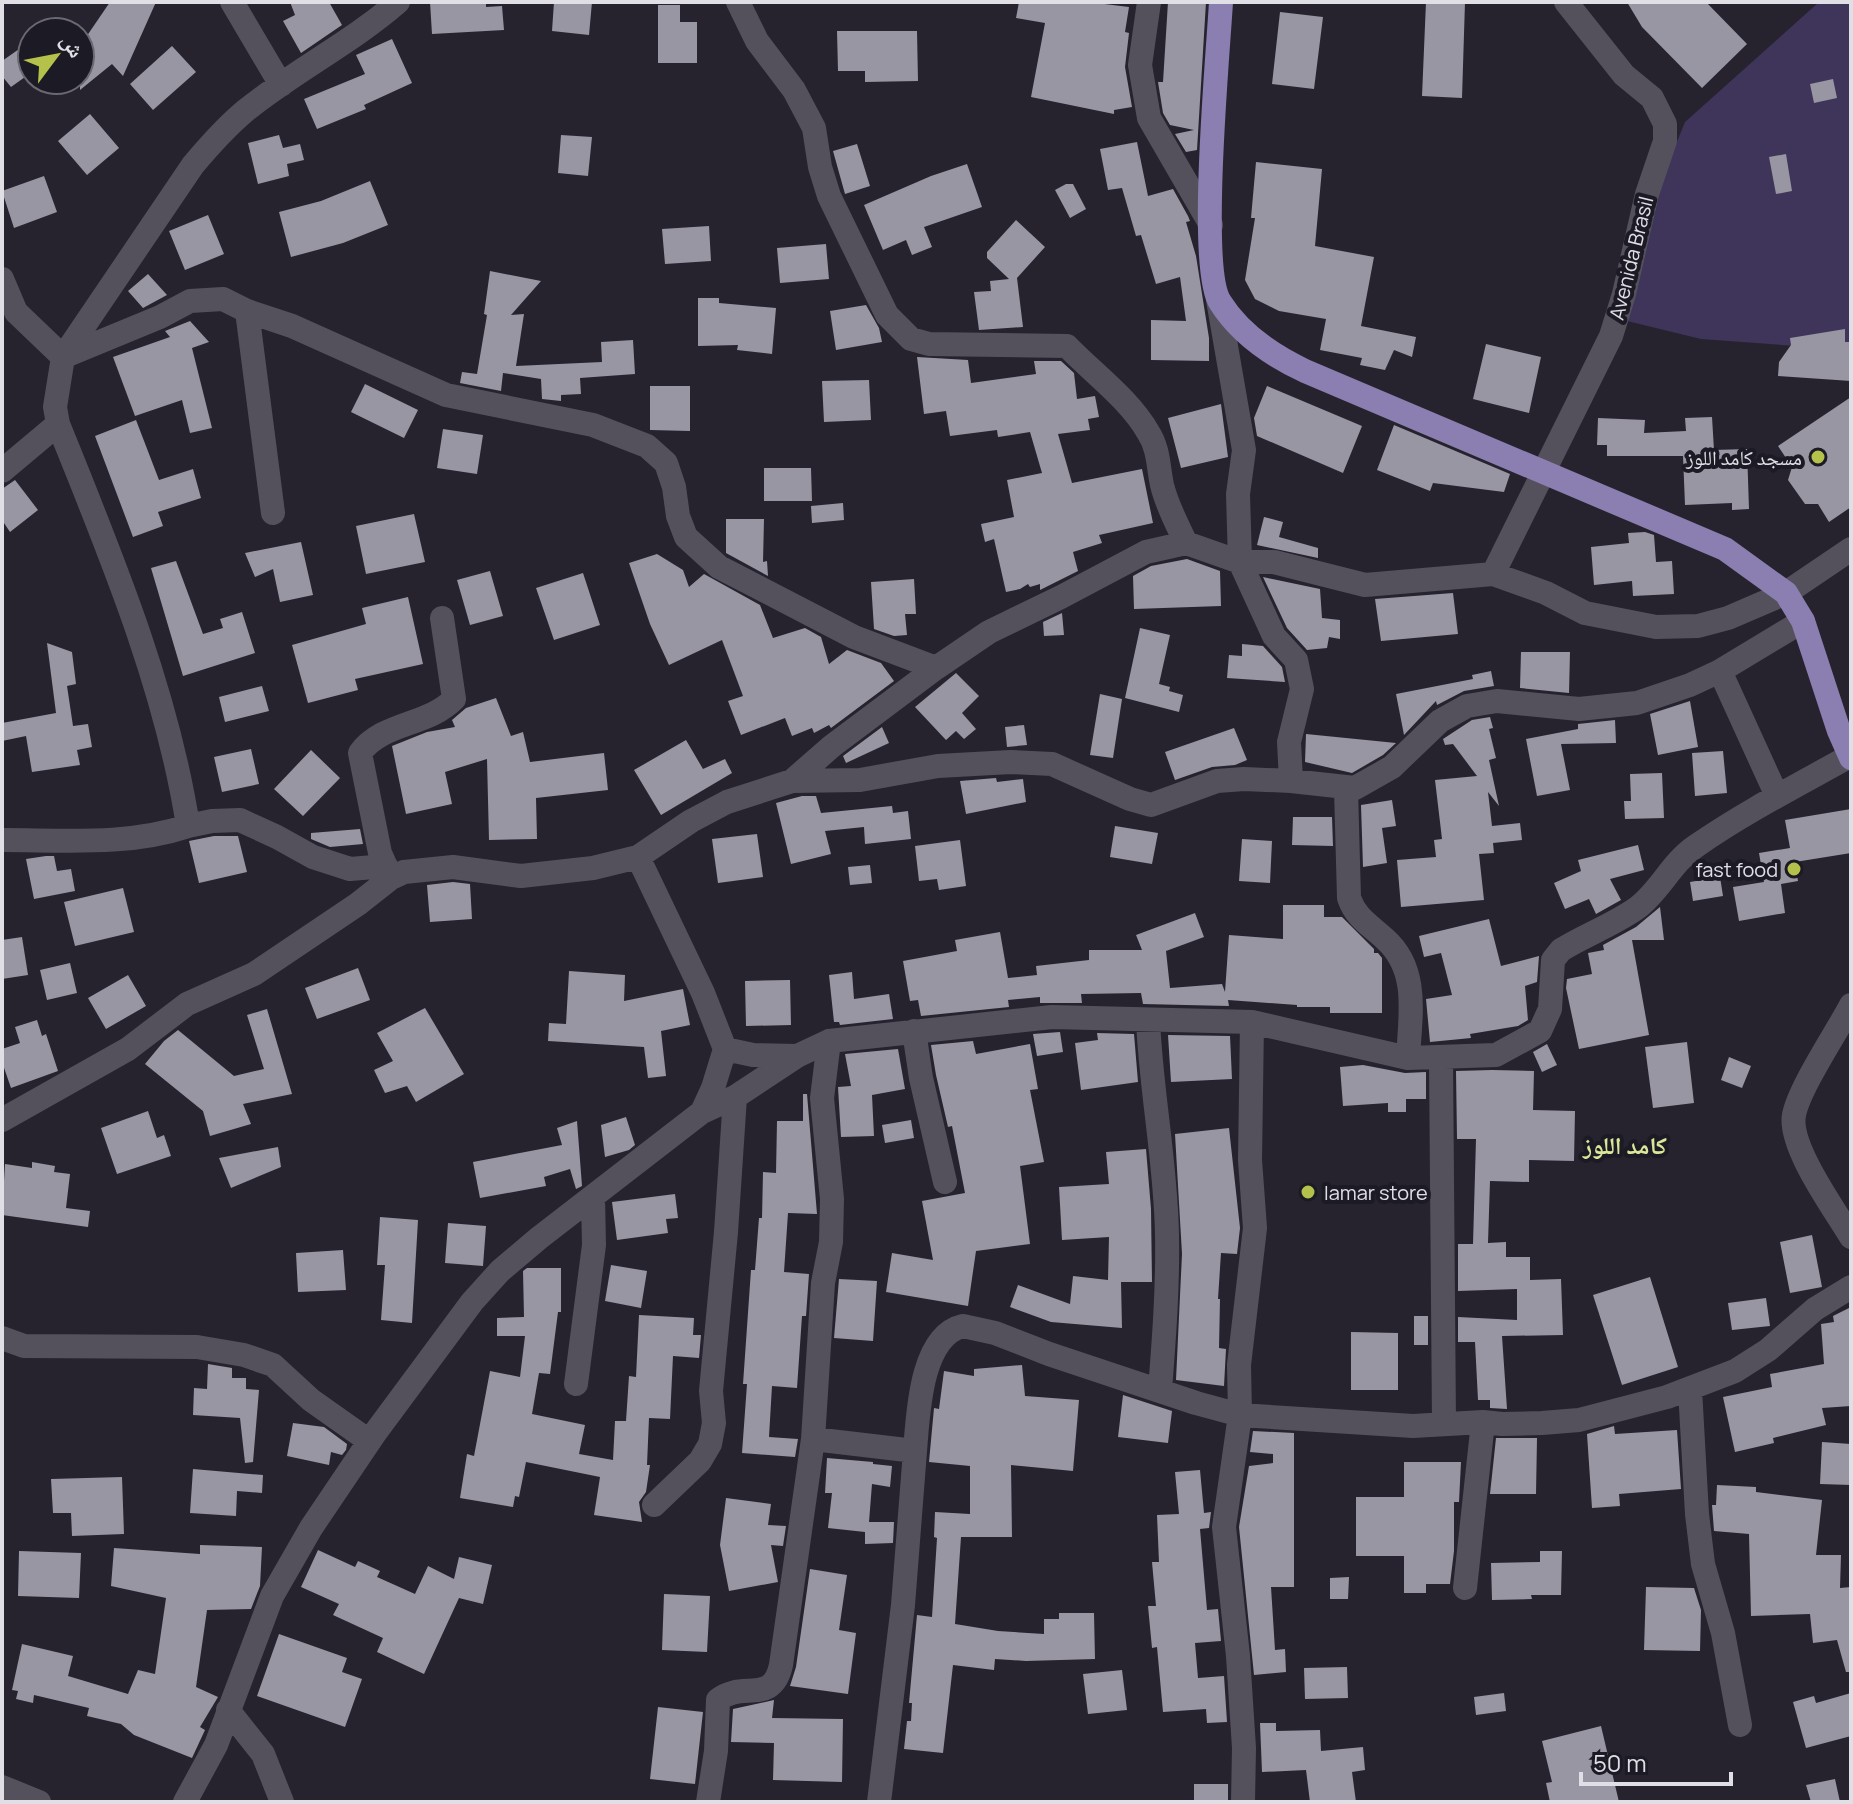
<svg xmlns="http://www.w3.org/2000/svg" width="1853" height="1804" viewBox="0 0 1853 1804" font-family="Manrope,'Noto Naskh Arabic',sans-serif">
<style>
.green{fill:#3f3459}
.building{fill:#9896a3}
.lines{fill:none;stroke-linecap:round;stroke-linejoin:round}
.minor{stroke:#54515d;stroke-width:24}
.major{stroke:#8b7eb0;stroke-width:24}
.poi-dot{fill:#b4c24b;stroke:#1c1a24;stroke-width:3}
.labels{text-anchor:middle;dominant-baseline:central;stroke-width:8;stroke-linejoin:round;paint-order:stroke}
.street-label{font-size:20px;fill:#e0dfe6;stroke:#1c1a24}
.poi-label{font-size:20px;fill:#e0dfe6;stroke:#1c1a24;text-anchor:end}
.quarter-label{font-size:24px;font-weight:bold;fill:#dae699;stroke:#1c1a24}
</style>
<rect width="100%" height="100%" fill="#26232e"/>
<path class="green" d="M1819 2H1851V350L1701 339 1627 321 1636 242 1685 122Z"/>
<path class="building" d="M110 2H156L123 76 112 64 80 90V46Z
M290 2H329L342 25 301 53 283 21 295 15Z
M430 2H486V7L502 6 504 30 432 34Z
M554 2H592L589 35 552 31Z
M1019 2H1088L1129 7 1125 32 1129 33 1125 67 1132 107 1114 110V114L1031 97 1045 23 1016 18Z
M1168 2H1206L1197 150 1186 152 1175 134 1194 130 1170 125 1163 113 1158 82H1163Z
M1426 2H1465L1462 98 1422 96Z
M1627 2H1706L1747 44 1702 88 1642 27Z
M658 5H680V22H697V63H658Z
M1280 12 1323 17 1314 89 1272 84Z
M837 31H917L918 81 865 82V71H838Z
M392 39 412 83 364 105 366 109 317 129 304 99 365 74 356 55Z
M32 40V72L11 87 2 76V61Z
M172 46 196 72 153 110 130 84Z
M1833 79 1837 98 1814 103 1810 84Z
M90 114 119 148 87 175 58 141Z
M279 135 283 148 300 144 304 160 287 164 289 176 258 184 248 143Z
M561 135 592 137 588 176 558 173Z
M1137 142 1148 196 1173 189 1188 216 1190 221 1186 222 1196 256 1209 338V361L1151 360V320L1186 321 1180 277 1156 284 1141 235 1136 236 1122 188 1108 190 1100 149Z
M857 144 870 186 845 194 833 151Z
M1786 154 1792 191 1776 194 1769 157Z
M1256 162 1322 169 1315 246 1374 257 1361 326 1416 337 1412 357 1394 350 1385 370 1360 365 1362 358 1320 350 1326 319 1279 311 1255 299 1245 280 1255 218H1251Z
M967 164 982 207 924 227 932 247 912 255 906 240 883 250 864 205 931 176Z
M44 176 57 212 14 228 2 191Z
M370 181 388 225 343 243 291 257 279 212 321 201Z
M1066 184H1073L1086 209 1070 218 1055 190Z
M208 215 224 254 185 270 169 231Z
M1016 220 1045 247 1017 278 1023 327 979 330 974 292 991 291 990 281 1009 279 987 258V252Z
M709 226 711 261 665 264 662 229Z
M826 244 829 279 780 283 777 248Z
M490 271 541 281 511 315 524 314 516 366 602 362 601 342 633 340 635 374 580 378 581 394 561 395V401L542 399 541 379 503 373 501 391 460 383 462 372 477 374 487 315 484 314Z
M148 274 167 295 143 308 128 291Z
M698 298H719V303L776 308 772 354 737 350 738 345 698 346Z
M866 305 879 328 882 342 836 350 830 311Z
M190 321 209 342 192 348 212 428 190 433 182 400 135 416 113 357 170 337 165 331Z
M1845 329V342H1851V381L1778 376 1779 362 1791 345 1790 338Z
M1486 344 1541 357 1529 413 1473 399Z
M917 357 968 360 971 383 1036 374 1034 361H1061L1074 373 1077 399 1095 396 1099 417 1088 419 1090 430 1058 434 1072 483 1142 469 1153 523 1099 535 1102 543 1073 552 1078 571 1040 590V584L1030 587 1028 584 1020 589 1006 592 994 539 985 542 981 524 1014 517 1007 480 1042 473 1030 432 998 437 997 430 950 436 946 411 924 414Z
M869 380 871 420 824 422 822 381Z
M365 384 418 410 404 438 351 412Z
M650 386H690V431L650 430Z
M1267 386 1362 426 1343 473 1257 436 1254 418Z
M1851 397V507L1829 522 1818 504H1805L1788 480 1792 467 1778 446Z
M1221 404 1228 457 1181 468 1168 418Z
M1712 417 1714 450 1747 449 1749 509 1732 510V503L1685 505 1683 456H1607V445H1597L1598 418 1645 420 1644 433 1686 431 1685 418Z
M136 420 159 480 193 469 201 498 158 512 163 526 133 537 95 436Z
M1394 425 1510 474 1504 492 1433 483 1430 491 1377 470Z
M443 429 483 435 477 474 437 468Z
M764 468H811L812 501H764Z
M15 480 38 510 10 532 2 520V489Z
M843 503 844 520 812 523 811 506Z
M414 514 425 562 366 574 356 526Z
M1264 517 1283 522 1279 537 1318 548V558L1257 545Z
M726 519H764L763 562 767 561 768 576 726 553Z
M1645 532 1654 535 1656 562 1672 561 1674 594 1633 596 1632 581 1594 585 1591 547 1629 543 1628 533Z
M301 542 313 595 280 602 273 569 255 577 245 553Z
M657 554 683 570 689 587 704 574 760 605 773 638 805 628 821 637 829 664 847 650 881 663 894 681 831 728 829 725 814 733 812 728 792 736 785 718 741 735 728 701 743 696 722 640 669 665 650 624 629 563Z
M1187 559 1220 571 1221 606 1134 609 1133 576 1151 566Z
M176 561 203 634 223 628 220 619 242 612 255 653 183 676 151 568Z
M490 571 503 616 470 625 457 580Z
M583 573 600 625 554 640 536 588Z
M1263 577 1320 589 1322 618 1340 620V639L1329 637 1327 648 1307 650 1287 628Z
M914 579 916 614H905L907 635 894 636 874 629 871 582Z
M1453 593 1458 634 1381 641 1375 599Z
M408 597 423 664 355 679 358 690 308 703 292 645 366 624 362 608Z
M1062 613 1064 635 1044 636 1043 622Z
M1140 628 1170 635 1159 684 1170 687 1169 691 1183 695 1179 712 1125 698Z
M47 643 72 652 76 684 67 686 73 726 88 724 92 747 77 750 80 765 32 772 26 736 2 741V723L56 713Z
M1242 644 1263 646 1282 667 1285 682 1227 678 1229 655 1242 656Z
M1521 652H1570L1569 693 1520 688Z
M1491 671 1494 686 1464 691 1437 705 1436 701 1404 735 1396 694 1473 679 1472 675Z
M956 673 979 696 962 713 976 729 964 739 956 731 946 740 915 707Z
M262 686 269 711 225 722 219 697Z
M1100 694 1122 699 1113 758 1090 755Z
M496 698 511 736 523 732 530 762 604 753 608 790 536 798 537 839 489 840 487 759 445 772 452 804 406 814 392 746 427 732 455 727 452 720 466 708Z
M1690 701 1698 747 1658 755 1650 714Z
M1490 717 1493 728 1489 729 1496 758 1489 760 1499 806 1488 792 1492 826 1520 823 1522 840 1493 843 1494 853 1479 854 1484 900 1401 907 1397 860 1436 857 1434 840 1442 839 1435 780 1477 776 1453 744 1445 745 1443 739 1472 720Z
M1615 720 1616 743 1561 744 1570 790 1537 796 1526 739 1578 729V724Z
M1024 725 1027 745 1007 747 1005 727Z
M882 727 889 743 846 763 843 756Z
M1234 728 1247 760 1235 765 1212 767 1175 780 1165 752Z
M1306 734 1396 743 1383 755 1352 773 1305 762Z
M686 740 703 769 725 759 732 773 661 815 634 770Z
M251 749 259 784 222 792 214 757Z
M311 750 340 778 303 816 274 789Z
M1723 751 1727 793 1695 796 1692 753Z
M1662 773 1664 818 1625 819 1624 801H1631L1630 774Z
M996 778 997 782 1023 779 1026 802 966 814 960 781Z
M802 796H816L821 813 892 806 893 813 908 811 911 839 865 844 864 827 825 831 831 854 791 864 776 803Z
M1392 800 1396 826 1382 828 1387 863 1363 867 1361 805Z
M1851 809V853L1795 862 1798 881 1781 884 1785 913 1739 921 1733 887 1764 882 1759 853 1790 848 1785 820Z
M1293 817H1332L1333 846 1292 845Z
M1115 826 1158 833 1152 864 1110 857Z
M360 829 363 844 330 847 311 839V833Z
M757 834 763 877 718 883 712 839Z
M214 836H238L247 872 199 883 189 841Z
M1242 839 1272 841 1270 883 1239 881Z
M960 840 966 886 939 890 937 879 919 881 915 846Z
M1638 845 1644 870 1610 879 1621 900 1596 914 1589 899 1565 909 1554 883 1581 871 1578 860Z
M46 856H54L57 871 71 869 75 891 34 899 26 859Z
M870 865 872 883 850 885 848 867Z
M1720 877 1723 896 1693 901 1690 882Z
M453 882 470 884 472 919 430 922 427 885Z
M123 888 134 932 75 946 64 902Z
M1283 905H1324V917H1342L1374 949V953H1378L1382 958V1013H1330V1007H1297V1005L1228 1000 1229 1006 1143 1004 1141 993 1081 994 1082 1003H1040V997L1008 1000 1009 1007 921 1016 918 1000 910 1001 903 961 957 951 955 940 1000 932 1008 978 1037 975 1036 966 1089 960V950H1142L1136 935 1195 913 1204 937 1166 951 1170 988 1222 984 1225 992 1229 935 1283 939Z
M1660 907 1664 940H1632L1649 1035 1579 1049 1566 988 1567 979 1592 974 1588 953 1604 950 1603 945 1636 927Z
M1489 919 1501 966 1539 956 1537 982 1525 986 1528 1020 1518 1026 1470 1034 1471 1038 1430 1042 1426 999 1452 995 1441 953 1424 957 1419 936Z
M22 937 28 975 2 979V940Z
M70 963 77 993 47 1000 40 970Z
M358 968 370 1000 317 1019 305 988Z
M569 971 625 975 624 1001 683 989 690 1025 661 1031 666 1076 648 1078 644 1047 548 1041 549 1023 566 1024Z
M852 972 854 999 889 994 893 1019 840 1025 839 1022H834L829 975Z
M128 975 146 1006 106 1029 88 998Z
M790 980 791 1025 746 1026 745 981Z
M425 1008 464 1074 416 1102 407 1086 385 1093 374 1070 393 1061 377 1033Z
M267 1009 292 1094 243 1104 251 1124 210 1136 203 1111 145 1064 164 1041 178 1030 234 1076 264 1069 247 1015Z
M37 1020 42 1036 46 1034 58 1071 11 1088 2 1062V1049L20 1043 15 1027Z
M1060 1032 1063 1052 1037 1056 1033 1034Z
M1097 1033 1134 1034 1138 1082 1081 1090 1075 1043 1098 1040Z
M1168 1035 1230 1036 1232 1079 1171 1082Z
M973 1041 976 1054 1030 1044 1038 1089 1030 1090 1044 1162 1020 1166 1030 1244 976 1251 968 1306 886 1292 892 1253 933 1260 922 1201 965 1193 952 1126 948 1127 936 1075 931 1045Z
M1687 1042 1694 1103 1653 1108 1645 1047Z
M1547 1044 1557 1065 1542 1072 1533 1052Z
M898 1049 905 1089 872 1095 874 1136 841 1137 838 1087 851 1086 845 1054Z
M1729 1057 1751 1066 1742 1088 1721 1080Z
M1363 1065 1405 1073 1426 1072V1099H1406V1112H1388V1103L1343 1106 1340 1067Z
M1492 1070 1534 1071 1533 1110 1575 1111 1574 1161 1529 1160V1182L1490 1181 1488 1243 1506 1242V1257H1530V1280L1561 1279 1563 1335 1502 1336 1507 1409 1490 1408V1400H1478L1475 1342H1458V1317L1517 1320V1289L1458 1291V1244H1473L1476 1139H1457L1456 1071Z
M803 1094H807L817 1214 788 1213 784 1272 809 1274 806 1316H802L797 1388 772 1386 769 1437 798 1439 795 1457 742 1453 747 1384H743L751 1270H755L759 1218H762L763 1172 776 1173 777 1121H803Z
M148 1111 157 1138 164 1135 171 1156 117 1174 101 1128Z
M626 1117 635 1145 629 1150 605 1157 601 1125Z
M911 1120 914 1138 885 1143 882 1125Z
M577 1121 582 1186 576 1189 570 1169 544 1177 546 1186 480 1198 473 1162 562 1145 557 1128Z
M1229 1128 1240 1228 1237 1254 1221 1253 1218 1299H1220L1219 1348 1226 1349 1224 1386 1176 1380 1182 1254 1175 1134Z
M278 1147 281 1167 231 1188 219 1158Z
M1146 1149 1151 1209 1152 1282H1121L1122 1328 1051 1322 1010 1307 1018 1285 1070 1304 1073 1276 1108 1280 1109 1237 1062 1240 1059 1187 1109 1184 1106 1152Z
M32 1162 55 1166 54 1172 70 1174 66 1208 90 1211 88 1227 2 1215 5 1164 32 1168Z
M675 1194 678 1218 666 1219 668 1233 617 1240 612 1202Z
M380 1217 418 1220 412 1323 381 1320 385 1265H377Z
M448 1223 486 1226 483 1266 445 1263Z
M1812 1235 1822 1287 1790 1293 1780 1242Z
M343 1250 346 1290 298 1292 296 1253Z
M611 1265 647 1271 641 1308 605 1301Z
M527 1268H561V1312H558L550 1374 539 1373 532 1414 585 1425 579 1454 613 1460 615 1421H626L629 1376 636 1377 639 1315 694 1318 693 1335H701L699 1358 673 1356 670 1419 649 1418 647 1465H650L646 1492 639 1502 642 1522 594 1515 600 1477 526 1462 519 1497 515 1496 513 1507 460 1498 467 1454 474 1456 490 1371 520 1377 525 1336H497V1318L524 1317 523 1271Z
M1650 1277 1678 1367 1622 1385 1593 1295Z
M839 1279 877 1281 873 1341 834 1338Z
M1766 1298 1770 1326 1732 1330 1728 1303Z
M1851 1307V1406L1822 1408 1826 1425 1773 1438 1774 1443 1735 1452 1723 1397 1772 1387 1770 1374 1824 1364 1821 1324 1834 1322 1833 1316Z
M1414 1316H1428V1345H1414Z
M1351 1332 1398 1333V1390H1351Z
M208 1364 232 1368V1378H246V1389L259 1390 253 1462 245 1463 240 1418 193 1415 194 1388 207 1389Z
M1022 1365 1025 1396 1079 1400 1073 1471 1011 1465 1012 1537H961L955 1624 998 1631 1044 1634V1619H1059V1613H1094L1095 1659 1026 1661 995 1659 994 1670 953 1665 943 1753 904 1749 907 1721H911L912 1703H909L917 1615 932 1617 937 1538 934 1537 935 1512 970 1514V1466L929 1462 934 1408 939 1409 944 1371 974 1376V1369Z
M1123 1395 1172 1411 1168 1443 1118 1437Z
M293 1423 324 1427 347 1444 346 1450 342 1455 331 1452 329 1465 287 1456Z
M1614 1426 1615 1434 1677 1430 1681 1489 1619 1494 1620 1506 1592 1508 1587 1434Z
M1253 1431 1294 1433V1587H1271L1275 1650 1285 1649 1286 1672 1254 1675 1239 1527 1249 1466 1273 1463V1454L1250 1452Z
M1496 1438H1537L1536 1494H1490Z
M1822 1442 1851 1444V1485L1820 1484Z
M827 1458 873 1462V1464L892 1466 890 1487 872 1484 869 1522H894L893 1543 865 1544V1532L828 1528 832 1493H825Z
M1404 1462H1461L1459 1502H1454V1551L1450 1584H1426V1593H1404V1556H1356V1497H1404Z
M193 1469 263 1475 262 1493 237 1491 236 1516 190 1513Z
M1200 1470 1204 1513 1211 1512 1209 1528 1200 1529 1207 1610 1218 1609 1221 1641 1195 1643 1198 1678 1224 1676 1227 1722 1207 1723 1206 1709 1163 1712 1157 1647 1152 1648 1148 1606H1156L1152 1562H1159L1157 1515 1179 1514 1175 1472Z
M122 1477 124 1534 72 1536 71 1513H53L51 1479Z
M1717 1485 1756 1487V1492L1822 1500 1816 1555H1841L1840 1588 1851 1587V1672H1846L1837 1640 1813 1643 1810 1614 1751 1616 1749 1534 1714 1531 1712 1505H1716Z
M726 1498 771 1504 768 1525 786 1526 783 1546 771 1545 778 1582 729 1591 720 1545Z
M200 1545 262 1547 260 1586 251 1609 207 1610 196 1687 218 1697 200 1727 205 1730 192 1758 134 1735 121 1724 87 1716 89 1708 34 1695 33 1703 16 1699 18 1691 12 1690 22 1644 73 1656 68 1676 128 1694 138 1670 155 1674 166 1598 111 1586 114 1548 200 1554Z
M318 1550 355 1567 358 1561 380 1571 377 1577 415 1594 428 1566 454 1579 459 1557 492 1565 483 1604 459 1598 424 1674 377 1652 383 1638 333 1615 339 1604 301 1587Z
M19 1551 81 1553 79 1598 18 1596Z
M1540 1551H1562L1561 1595H1531L1532 1599 1492 1600 1491 1563 1540 1562Z
M810 1569 847 1575 839 1630 856 1633 848 1694 790 1686 796 1667Z
M1349 1577 1348 1599H1330V1578Z
M1646 1587 1694 1588 1701 1610 1700 1651 1644 1650Z
M664 1594 710 1596 707 1652 662 1650Z
M279 1634 347 1658 342 1672 362 1679 345 1727 257 1696Z
M1347 1667 1348 1698 1305 1699 1304 1668Z
M1122 1670 1127 1710 1088 1714 1083 1674Z
M1504 1693 1506 1711 1476 1715 1474 1697Z
M1851 1693V1736L1806 1748 1793 1702 1814 1696 1816 1703Z
M774 1700 772 1718 843 1719 842 1782 773 1780 774 1743 731 1742 733 1709Z
M658 1707 703 1712 695 1784 650 1779Z
M1260 1723H1276V1731L1320 1730 1321 1751 1363 1747 1365 1770 1352 1772 1356 1802H1310L1306 1770 1262 1772Z
M1601 1726 1619 1802H1550L1546 1783 1552 1782 1542 1741Z
M1835 1779 1840 1802H1811L1806 1785Z
M1194 1784H1228V1802H1194Z"/>
<g class="lines">
<path class="minor" d="M232 2 281 85
M738 2 757 41 794 90 814 128 820 167 829 196 887 315 911 339 929 344 1067 346C1093 373 1129 399 1148 432 1159 449 1158 466 1162 485 1167 506 1177 524 1186 543
M1149 2 1140 65 1149 118 1211 225
M2 279 16 312 63 357
M1218 300 1244 450 1238 494 1240 562 1274 636 1296 660 1302 689 1289 742 1291 781
M247 311 273 513
M63 357 160 317 190 301 223 299 247 311 292 326 446 395 593 425 647 446 666 463 674 487 678 516 686 537 719 567 854 637 936 668
M2 471 58 424
M1493 574 1611 336 1624 294 1647 194 1665 141V124L1652 98 1624 75 1566 2
M1720 671 1777 796
M792 781 860 780 938 766 1011 762 1052 764 1130 799 1151 805 1217 781 1244 779 1291 781 1355 788 1392 767 1440 721 1467 706 1497 701 1579 709 1637 703 1690 685 1720 671 1803 621
M1346 789 1349 898C1356 918 1370 925 1385 939 1420 970 1410 1017 1408 1058
M2 840C64 840 128 846 188 826
M638 857 703 993 725 1049 713 1088 702 1112
M386 866 350 869 313 857 277 837 240 820 212 821 188 826C167 689 110 553 58 424L55 407 63 357 193 165C209 146 226 127 245 111 294 71 351 43 398 2
M391 878 380 853 360 753C382 722 428 726 454 699L442 618
M1851 1005C1837 1032 1799 1088 1794 1115 1788 1146 1835 1210 1851 1237
M1148 1020C1151 1092 1166 1163 1167 1235 1168 1287 1164 1339 1160 1390
M914 1031 921 1078 945 1182
M725 1049 753 1055 797 1056
M1441 1058 1444 1423
M2 1120 128 1049 187 1004 254 974 358 904 391 878 404 872 453 867 521 876 593 868 638 857 691 821 727 802 792 781 832 746 936 668 989 632 1061 597 1146 552 1186 543 1240 562H1274L1365 585 1493 574 1546 593 1585 613 1656 627 1698 626 1728 618 1786 593 1851 549
M2 1338 24 1346 197 1347 244 1355 273 1365 311 1400 369 1441
M576 1384 594 1245 593 1197
M1690 1389 1697 1514 1703 1564 1723 1633 1740 1725
M813 1439 915 1451C918 1416 920 1336 963 1326L995 1333 1049 1354 1196 1403 1240 1415 1413 1426 1483 1422 1502 1424 1542 1423 1579 1420 1667 1397 1735 1371 1768 1350 1815 1309 1851 1287
M654 1505 700 1461 710 1444 714 1423 711 1391 726 1232 735 1097
M1465 1588 1483 1422
M228 1710 263 1754 282 1802
M2 1787 39 1802
M185 1802 216 1745 272 1596 311 1528 375 1433 472 1302 500 1271 539 1238 702 1112 735 1097 797 1056 829 1041 1052 1017 1252 1022 1408 1058 1496 1055 1540 1031 1550 1009 1553 960 1561 950C1585 935 1613 925 1637 908 1660 891 1671 863 1696 846 1745 812 1798 785 1850 756
M708 1802 716 1751 718 1700C742 1680 772 1706 781 1665L813 1439 823 1283 831 1242 832 1199 822 1098 829 1041
M879 1802 903 1605 915 1451
M1243 1802 1244 1748 1238 1656 1224 1527 1240 1415 1239 1365 1255 1228 1250 1160 1252 1022"/>
<path class="major" d="M1221 2C1218 54 1198 268 1220 302 1240 334 1271 355 1305 371L1725 549 1786 593 1803 621 1839 731 1851 758"/>
</g>
<g class="poi-dot">
<circle cx="1818" cy="457" r="8"/>
<circle cx="1794" cy="869" r="8"/>
<circle cx="1308" cy="1192" r="8"/>
</g>
<g class="labels">
<g class="street-label">
<text transform="translate(1631 258) rotate(-76)">Avenida Brasil</text>
</g>
<g class="poi-label">
<text x="1802" y="457">مسجد كامد اللوز</text>
<text x="1778" y="869">fast food</text>
<text x="1324" y="1192" text-anchor="start">lamar store</text>
</g>
<g class="quarter-label">
<text x="1625" y="1144">كامد اللوز</text>
</g>
</g>
<rect width="1853" height="1804" fill="none" stroke="#e0dfe6" stroke-width="8"/>
<g transform="translate(56 56) rotate(58)"><circle r="38" fill="#1c1a24" stroke="#6a6972" stroke-width="2"/>
<path d="M0-6L14 30L0 20L-14 30Z" fill="#b4c24b"/>
<text y="-12" font-size="22" font-weight="bold" text-anchor="middle" fill="#e0dfe6">ش</text>
</g>
<path d="M1581 1772v12h150v-12" fill="none" stroke="#e0dfe6" stroke-width="4"/>
<text x="1593" y="1772" font-size="24" fill="#e0dfe6" stroke="#1c1a24" stroke-width="6" paint-order="stroke">50 m</text>
</svg>
